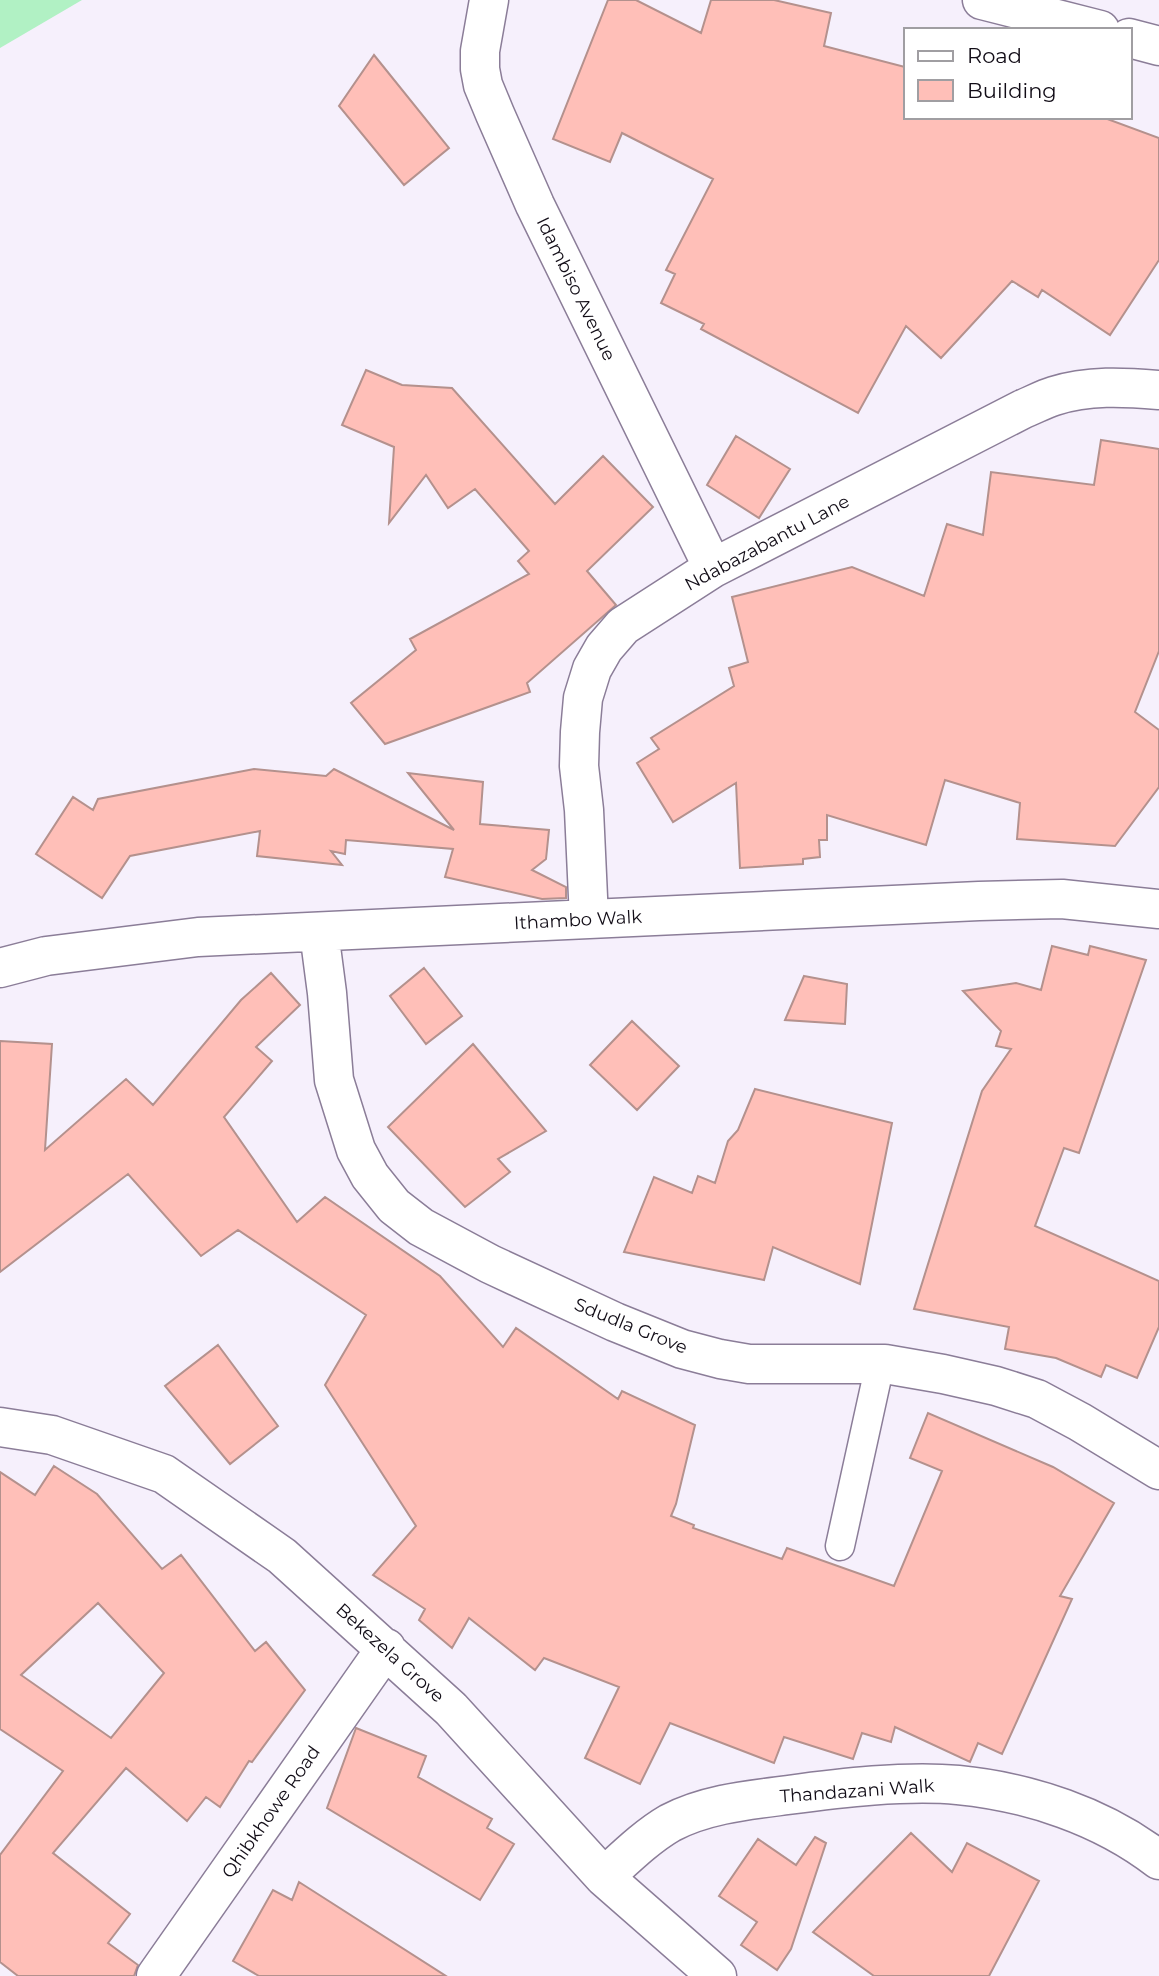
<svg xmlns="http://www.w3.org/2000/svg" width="1159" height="1976" viewBox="0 0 1159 1976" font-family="Montserrat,sans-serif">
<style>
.green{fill:#b1f1c4}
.building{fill:#ffbfb8;stroke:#b4918d;stroke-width:2;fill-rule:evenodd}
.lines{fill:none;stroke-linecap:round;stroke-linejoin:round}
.lane-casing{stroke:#8b7d98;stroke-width:31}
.street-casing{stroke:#8b7d98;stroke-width:41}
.lane{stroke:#fff;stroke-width:28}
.street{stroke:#fff;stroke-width:38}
.labels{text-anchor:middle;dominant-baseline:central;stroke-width:6;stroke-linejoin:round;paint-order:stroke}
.street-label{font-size:18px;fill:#110c16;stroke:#fff}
</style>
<rect width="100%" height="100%" fill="#f6f0fc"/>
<path class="green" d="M0 0H82L0 48Z"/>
<path class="building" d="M608 0H636L701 33 711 0H774L831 13 824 46 905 67V117H1102L1159 138V260L1110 335 1042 290 1038 297 1012 281 941 358 906 326 858 413 701 329 704 324 661 303 675 274 666 270 713 179 622 133 610 162 553 139Z
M374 55 449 148 404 185 339 106Z
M366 370 402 385 452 388 555 504 603 456 653 507 587 571 616 605 527 683 530 692 385 744 351 703 416 650 410 639 529 574 518 561 529 551 475 489 448 508 426 475 389 523 394 447 342 425Z
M736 436 790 469 759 518 707 485Z
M1101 440 1159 449V651L1135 712 1159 730V787L1115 846 1017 839 1020 803 945 780 926 845 827 815V840H819L820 857 803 859V864L740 868 736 783 673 822 637 763 659 749 651 738 734 686 729 668 748 662 732 597 852 567 924 596 947 524 983 535 991 472 1094 485Z
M254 769 326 776 334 769 454 830 408 773 483 782 480 824 549 830 546 859 532 870 566 887V898L542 899 445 877 453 849 346 840 345 854 331 851 342 865 257 856 260 831 130 856 102 898 36 854 73 797 93 810 98 799Z
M1052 946 1088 955 1090 946 1146 960 1079 1153 1064 1148 1035 1226 1159 1281V1327L1137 1378 1106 1365 1101 1377 1056 1358 1005 1349 1009 1327 914 1309 982 1091 1011 1049 996 1046 1001 1031 963 991 1016 983 1041 990Z
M424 968 462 1016 426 1044 390 996Z
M271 973 300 1005 256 1047 272 1061 224 1117 297 1222 325 1197 440 1276 503 1347 516 1328 618 1399 622 1391 695 1425 676 1504 671 1516 694 1525 693 1528 782 1559 787 1548 894 1586 942 1471 910 1458 928 1413 1053 1467 1114 1503 1060 1596 1072 1599 1002 1754 978 1743 970 1762 895 1727 891 1742 862 1733 853 1759 784 1737 774 1763 670 1723 640 1784 585 1758 619 1687 544 1658 535 1670 469 1618 452 1648 419 1620 425 1609 373 1575 416 1526 325 1385 366 1315 238 1230 201 1256 128 1174 0 1272V1041L52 1044 45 1150 126 1079 153 1105 241 1000Z
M804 976 847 984 845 1024 785 1020Z
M632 1021 679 1066 637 1110 590 1065Z
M473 1044 546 1131 498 1159 510 1172 465 1207 388 1127Z
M755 1089 892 1123 860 1284 773 1247 764 1280 624 1252 654 1177 692 1193 698 1176 715 1183 728 1141 738 1130Z
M218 1345 278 1426 230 1464 165 1386Z
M54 1466 97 1494 162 1569 181 1555 255 1651 266 1642 305 1690 252 1762 249 1761 220 1807 206 1797 187 1821 126 1768 53 1853 130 1914 108 1943 138 1965 134 1976H18L0 1962V1855L63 1771 0 1729V1472L35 1495ZM98 1603 164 1673 111 1738 21 1675Z
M356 1728 426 1756 418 1777 492 1819 487 1828 514 1844 480 1900 327 1808Z
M911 1833 952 1872 967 1843 1039 1881 989 1976H874L813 1932Z
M815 1837 826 1843 791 1949 777 1970 741 1945 757 1922 719 1896 758 1839 796 1865Z
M299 1882 446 1976H259L233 1961 273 1890 292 1900Z"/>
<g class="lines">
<g class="lane-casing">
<path id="lane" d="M840 1546 880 1364"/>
</g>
<g class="street-casing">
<path id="street" d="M489 0 480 51V69L483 85 495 114 535 205 713 568
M982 0 1100 30
M1129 38 1159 46
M589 919 584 810 579 766 580 732 583 698 592 669 604 648 623 626 713 568 1023 409C1033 405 1044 399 1054 396 1088 385 1124 387 1159 390
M319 932 327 993 334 1080 356 1150 370 1176 394 1206 421 1227 490 1264 615 1322 682 1349 720 1359 749 1364H885L943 1374 996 1386 1037 1399 1080 1422 1159 1470
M0 968 46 956 198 937 979 901 1062 899 1159 909
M0 1427 52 1435 164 1474 282 1556 451 1709 604 1877 717 1976
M604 1877C625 1858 646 1837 670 1823 706 1804 749 1800 788 1795 840 1788 906 1780 958 1785 1029 1792 1102 1816 1159 1860
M156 1976 386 1648"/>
</g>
<use href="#lane" class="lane"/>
<use href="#street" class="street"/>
</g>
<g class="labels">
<g class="street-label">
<text transform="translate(576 289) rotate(64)">Idambiso Avenue</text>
<text transform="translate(767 543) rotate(-28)">Ndabazabantu Lane</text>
<text transform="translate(578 920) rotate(-3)">Ithambo Walk</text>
<text transform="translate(631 1326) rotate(22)">Sdudla Grove</text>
<text transform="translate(390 1653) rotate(42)">Bekezela Grove</text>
<text transform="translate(857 1791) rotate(-4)">Thandazani Walk</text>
<text transform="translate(271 1812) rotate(-55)">Qhibkhowe Road</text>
</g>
</g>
<rect x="904" y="28" width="228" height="91" fill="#ffffff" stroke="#a09ea2" stroke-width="2"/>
<rect x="918" y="51" width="35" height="10" fill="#ffffff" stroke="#a09ea2" stroke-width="2"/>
<text x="967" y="63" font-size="21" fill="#110c16">Road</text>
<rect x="918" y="80" width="35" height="21" fill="#ffbfb8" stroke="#a09ea2" stroke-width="2"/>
<text x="967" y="98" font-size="21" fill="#110c16">Building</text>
</svg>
